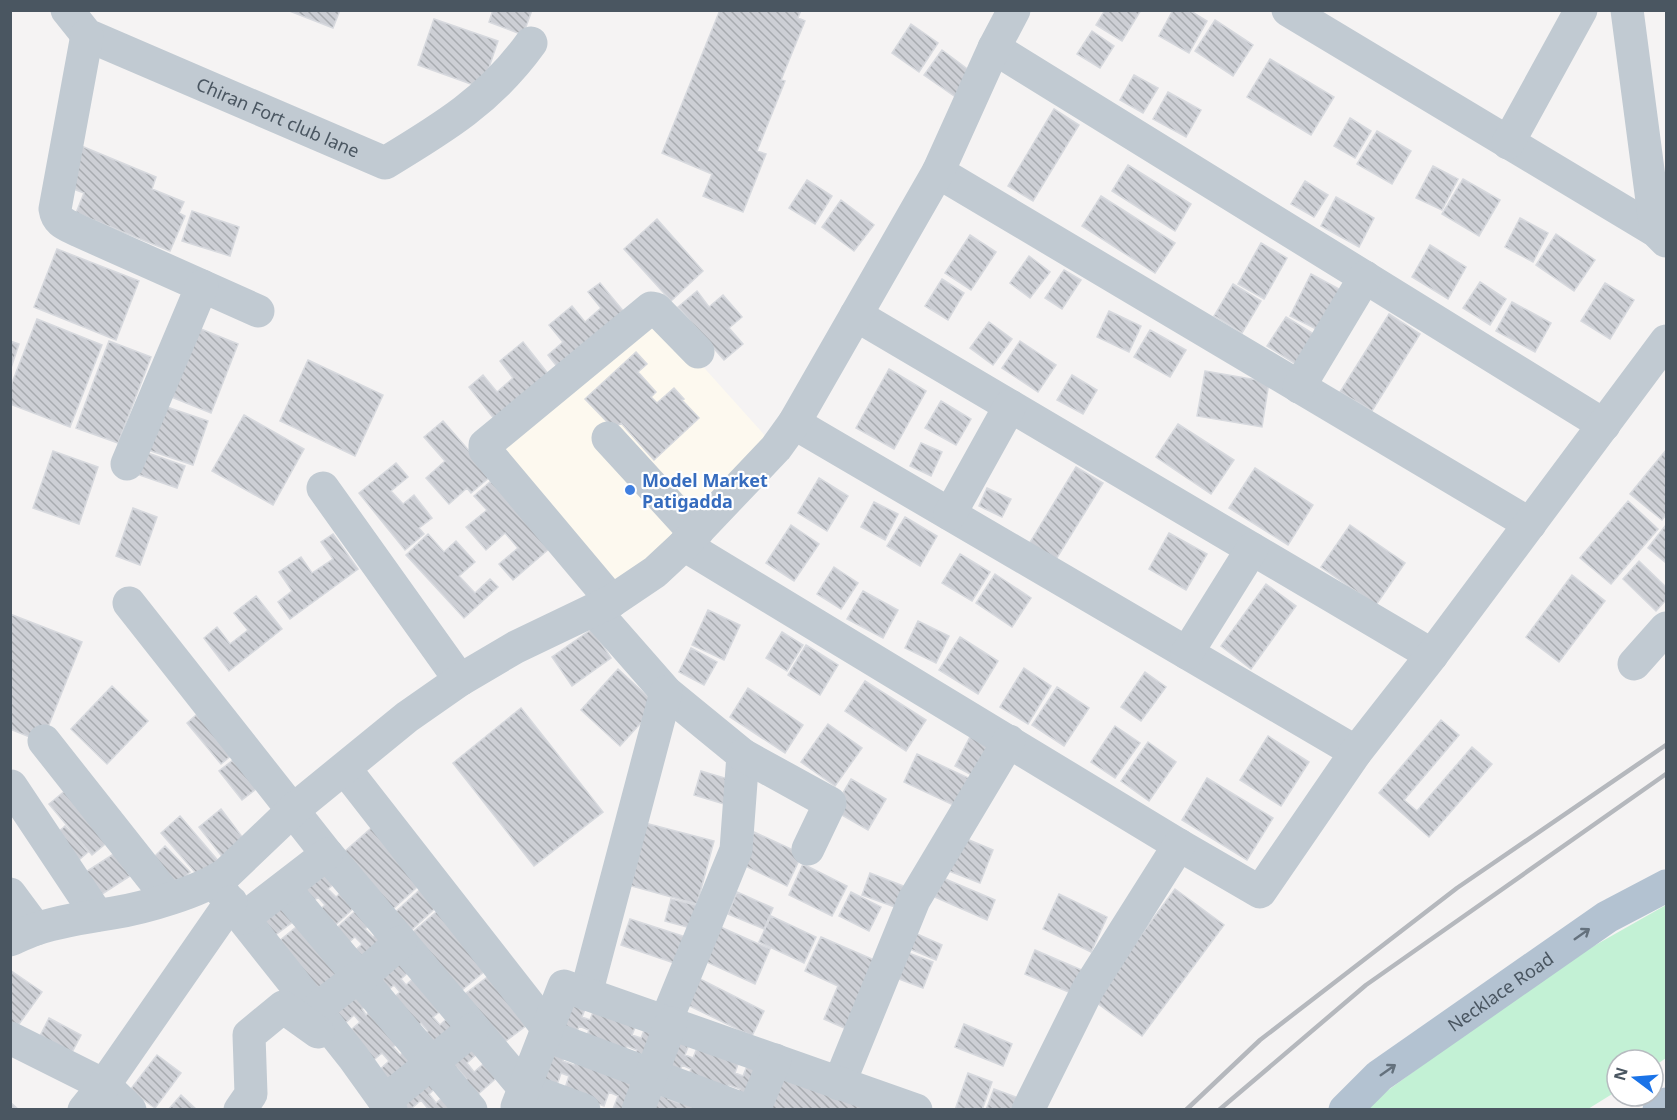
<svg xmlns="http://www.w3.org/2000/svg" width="1677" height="1120" viewBox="0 0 1677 1120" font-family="'Noto Sans',sans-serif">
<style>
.commercial{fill:#fdf9ef}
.park{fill:#c3f1d5}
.building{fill:url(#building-back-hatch);stroke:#d7d9de;stroke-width:1.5}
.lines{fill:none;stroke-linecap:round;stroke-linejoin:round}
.minor{stroke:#c1cad2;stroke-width:33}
.major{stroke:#b3c2d1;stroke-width:33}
.rail{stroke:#b5b8bd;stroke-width:4.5}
.oneway{stroke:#64717d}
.shop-dot{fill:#3f7fe0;stroke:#fff;stroke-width:2}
.labels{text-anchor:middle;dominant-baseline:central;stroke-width:4.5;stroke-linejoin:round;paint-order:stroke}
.street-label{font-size:18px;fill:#4a5661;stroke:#fff}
.shop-label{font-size:18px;font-weight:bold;fill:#366cbe;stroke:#fff;text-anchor:start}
</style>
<defs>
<pattern id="building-back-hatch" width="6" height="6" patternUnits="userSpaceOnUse" patternTransform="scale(1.5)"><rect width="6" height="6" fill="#cdcfd5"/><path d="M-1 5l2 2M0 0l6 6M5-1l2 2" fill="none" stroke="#a8abb0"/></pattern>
</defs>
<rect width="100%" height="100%" fill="#f5f3f3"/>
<path class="commercial" d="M654 312 776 448 613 598 487 446Z"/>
<path class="park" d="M1666 905V1058L1653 1067V1060H1617V1091L1588 1109 1361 1110 1555 968Z"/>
<path class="building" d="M287 10H340L333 28Z
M493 10H532L523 35 489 22Z
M720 10H801L798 18 805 21 781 80 785 81 757 151 766 154 743 212 703 196 712 174 662 153Z
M1105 10H1141L1122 41 1096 25Z
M1173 10H1189L1207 21 1189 53 1159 36Z
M434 19 498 41 482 88 418 65Z
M1215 20 1253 45 1233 76 1195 51Z
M911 24 938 43 919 72 892 53Z
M1092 31 1114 46 1100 68 1077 54Z
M942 50 974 74 957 98 924 75Z
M1270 59 1334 97 1311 135 1247 97Z
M1134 75 1158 88 1143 113 1120 100Z
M1168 92 1201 110 1186 137 1153 119Z
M1054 109 1079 125 1033 201 1008 186Z
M1350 118 1371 131 1355 158 1334 146Z
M1377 131 1411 151 1392 184 1357 164Z
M79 145 156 177 152 189 184 202 179 213 185 216 170 251 76 213 84 193 63 185Z
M1128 165 1191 204 1175 231 1112 191Z
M1433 166 1458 179 1442 210 1416 198Z
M1463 179 1500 200 1479 236 1442 214Z
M807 180 832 196 815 224 789 208Z
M1305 181 1328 195 1314 217 1291 204Z
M1101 196 1175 243 1155 273 1082 226Z
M1336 197 1374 218 1359 247 1321 226Z
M841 200 874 225 854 251 822 227Z
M192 211 239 227 230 256 182 241Z
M1520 218 1548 233 1533 262 1505 247Z
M657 219 703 271 671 301 624 249Z
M1556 234 1595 260 1574 291 1536 265Z
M970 235 996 252 971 290 945 273Z
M1261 243 1287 258 1264 299 1238 284Z
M1430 245 1466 267 1448 299 1412 277Z
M57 249 139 281 116 340 34 307Z
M1029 256 1050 272 1030 298 1010 283Z
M1064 270 1081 280 1062 309 1045 298Z
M1311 274 1341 290 1320 331 1290 316Z
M942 279 964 293 948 320 925 306Z
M1480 282 1506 299 1490 325 1463 308Z
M600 283 629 318 562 373 548 355 563 342 549 325 572 306 585 322 601 308 588 292Z
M1605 283 1634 300 1610 339 1581 321Z
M1233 284 1261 301 1242 333 1214 316Z
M697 291 709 307 723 295 742 317 729 328 743 344 724 360 678 307Z
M1512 302 1551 323 1535 352 1496 331Z
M1109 311 1141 326 1129 352 1097 337Z
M1389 314 1420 334 1372 411 1340 392Z
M1286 317 1317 336 1299 366 1267 346Z
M37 319 102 345 70 427 10 404V388Z
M989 322 1012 339 993 365 970 348Z
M196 327 238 344 211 413 169 396Z
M1150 330 1186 350 1170 377 1134 357Z
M10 341 19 344 10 371Z
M109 341 151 357 118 443 76 428Z
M1020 341 1056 365 1038 392 1002 368Z
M523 342 549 375 495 420 469 387 483 375 497 392 513 378 500 361Z
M636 352 647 364 638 372 656 392 651 397 657 403 674 388 684 399 682 400 699 418 654 460 621 423 614 429 585 399Z
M308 360 383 395 355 456 280 421Z
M889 369 926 391 894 449 856 428Z
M1205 371 1269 382 1262 427 1197 416Z
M1072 375 1097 390 1083 414 1057 400Z
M941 401 971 419 956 445 925 428Z
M164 406 208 421 193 465 148 450Z
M244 415 304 449 273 505 212 471Z
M443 421 491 476 471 493 467 488 449 504 426 478 445 461 424 437Z
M1178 424 1234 460 1211 494 1156 457Z
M921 443 942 452 931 476 910 466Z
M1666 450V515L1662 520 1630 494Z
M53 451 98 467 79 524 33 508Z
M142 451 185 466 177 488 134 473Z
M396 463 408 477 391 491 403 504 414 495 432 518 419 528 424 534 405 550 359 493Z
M1076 467 1103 483 1055 561 1029 544Z
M1255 468 1313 505 1288 545 1229 508Z
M819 478 848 496 827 531 798 513Z
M491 481 550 548 513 580 499 564 518 548 505 533 486 550 466 527 487 510 474 496Z
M987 488 1011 499 1002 517 979 506Z
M1628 501 1658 529 1611 584 1580 558Z
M874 502 898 514 885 540 861 527Z
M133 508 157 517 140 565 116 556Z
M905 517 937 536 920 566 887 546Z
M791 525 819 544 794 581 766 563Z
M1350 525 1405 563 1376 605 1321 567Z
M1666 525V563L1648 548Z
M1169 533 1207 554 1186 590 1149 569Z
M333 534 358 569 290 619 278 602 292 591 279 572 301 557 312 573 333 559 321 542Z
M428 534 444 552 456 541 475 562 459 576 475 593 490 579 498 587 464 618 406 555Z
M960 554 990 572 972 601 942 583Z
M1639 561 1666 587V600L1656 611 1623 579Z
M834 567 858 583 841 609 817 594Z
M995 574 1031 598 1012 627 976 603Z
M1572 575 1605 601 1559 662 1526 637Z
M1266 584 1296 606 1251 669 1221 646Z
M863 591 898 610 883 638 847 619Z
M256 596 282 629 229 671 204 638 217 627 230 644 248 630 234 613Z
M708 610 740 625 724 660 692 645Z
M10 614 82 642 42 742 10 729Z
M918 621 949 636 936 663 905 648Z
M592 629 611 658 572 686 552 657Z
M782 632 803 645 787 671 766 658Z
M960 637 998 661 978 694 939 670Z
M806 645 838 665 820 695 788 675Z
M691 648 717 662 704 685 679 672Z
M1024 668 1051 686 1028 724 1000 707Z
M618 669 657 705 620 746 581 710Z
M1145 672 1166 687 1141 721 1121 707Z
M865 681 926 720 906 751 845 711Z
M112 686 148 721 107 764 71 729Z
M1057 687 1089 708 1064 746 1032 725Z
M748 688 803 725 785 753 730 717Z
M204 708 239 749 221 764 187 723Z
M521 708 603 812 534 866 453 763Z
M1441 720 1459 735 1404 800 1417 811 1472 747 1492 764 1429 837 1379 793Z
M828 724 862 748 835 786 801 762Z
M1115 726 1140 743 1115 778 1091 762Z
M974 729 999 742 979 779 955 766Z
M1268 736 1309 762 1281 806 1240 780Z
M1148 742 1176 762 1149 801 1121 781Z
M242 753 265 782 242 800 219 771Z
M917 754 977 782 964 810 904 782Z
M701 771 738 782 731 806 694 795Z
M1207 778 1273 818 1247 860 1182 820Z
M851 779 886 799 868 830 833 810Z
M72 785 115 836 92 855 49 804Z
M221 809 246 842 224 859 199 827Z
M180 816 220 863 201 879 161 833Z
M378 822 426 879 393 909 344 852Z
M645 823 714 841 697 904 628 885Z
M65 826 88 852 71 867 48 841Z
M754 832 802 854 787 886 739 863Z
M962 837 993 850 980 883 949 871Z
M165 846 190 872 170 891 145 866Z
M115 853 130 876 93 900 78 877Z
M803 864 847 886 832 916 789 895Z
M325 865 338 880 328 889 336 897 346 888 359 903 327 933 312 916 325 905 318 897 305 909 293 894Z
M870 873 911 889 903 910 862 895Z
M943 878 995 900 987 920 935 897Z
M426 884 442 902 406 935 390 917Z
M1175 889 1224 925 1142 1036 1093 1000Z
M737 892 773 908 764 929 728 914Z
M851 892 881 907 869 931 839 916Z
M1059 894 1107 917 1091 952 1043 929Z
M288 896 302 915 270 939 256 920Z
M671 899 704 907 698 930 665 921Z
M362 905 375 920 365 929 373 937 383 928 397 943 364 973 349 956 362 944 355 937 342 948 330 934Z
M442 907 491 966 456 995 407 937Z
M771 916 816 937 804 963 759 942Z
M630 919 695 940 686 967 621 945Z
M301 923 344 977 317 1000 273 946Z
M716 925 770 949 755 984 700 959Z
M910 931 942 945 936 960 903 946Z
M821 937 881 963 851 1031 824 1019 838 986 805 971Z
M398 948 414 967 401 979 406 985 419 973 447 1006 433 1017 440 1025 453 1013 465 1027 430 1058 416 1041 428 1031 421 1023 409 1033 385 1005 400 992 394 985 380 997 362 978Z
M900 950 933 962 923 988 891 976Z
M1035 950 1086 972 1076 995 1025 974Z
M498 969 535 1019 498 1047 461 997Z
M10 970 42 992 14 1031 10 1029Z
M690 974 764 1011 752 1036 677 1000Z
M358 978 374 997 362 1009 366 1015 379 1003 407 1036 393 1047 400 1055 413 1044 425 1058 390 1088 377 1072 389 1061 382 1053 370 1063 346 1034 360 1022 354 1015 340 1028 323 1008Z
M568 994 588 1001 582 1017 590 1020 596 1004 638 1020 632 1035 641 1038 647 1023 666 1030 632 1064 637 1050 627 1046 625 1052 583 1046 589 1030 579 1026 573 1043 553 1035Z
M49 1018 81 1035 68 1060 36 1044Z
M964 1024 1012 1044 1003 1066 955 1047Z
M671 1032 691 1039 685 1055 693 1058 699 1043 740 1058 735 1073 743 1076 749 1061 768 1068 734 1103 740 1089 729 1085 727 1090 686 1085 691 1069 682 1065 676 1081 656 1074Z
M468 1035 481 1050 467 1063 474 1072 489 1059 501 1074 468 1103 456 1088 467 1079 457 1068 446 1077Z
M552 1041 568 1047 563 1061 574 1065 579 1051 645 1076 633 1110 613 1109 618 1096 609 1092 604 1106 564 1091 569 1076 561 1073 556 1088 537 1081Z
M157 1055 181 1073 155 1108 130 1090Z
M431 1070 442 1082 429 1094 436 1103 450 1091 467 1110H429L421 1100 410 1110H407L399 1100Z
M772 1070 878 1110H758Z
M968 1073 992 1082 982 1110H955Z
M673 1086 668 1099 679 1103 684 1090 719 1110H644Z
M994 1089 1021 1099 1017 1110H986Z
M181 1095 197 1110H168Z
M10 1102 19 1110H10Z"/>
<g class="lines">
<g class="minor">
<path id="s1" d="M67 10 87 35 385 163C443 128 491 99 531 43"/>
<path d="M1288 10 1656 231 1666 241"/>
<path d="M1627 10 1656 231"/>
<path d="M87 35 55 209C57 223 67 225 79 231L258 311"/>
<path d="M994 48 1604 425"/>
<path d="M1508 143 1581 10"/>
<path d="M938 172 1530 524"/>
<path d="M856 315 1432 655"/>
<path d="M1299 387 1365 277"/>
<path d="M794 423 1356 752"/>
<path d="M608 438 685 522 697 532"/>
<path d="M127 464 202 286"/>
<path d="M323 488 460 680"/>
<path d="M950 514 1010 406"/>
<path d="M684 545 1179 845 1260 892 1356 752 1432 655 1666 341"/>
<path d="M612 601 485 450V445L651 308 656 309 698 352"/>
<path d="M129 603 327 854 524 1088 584 1110"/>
<path d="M594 610 666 692 743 755 736 850 666 1021"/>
<path d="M1187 653 1252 549"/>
<path d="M1634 664 1666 628"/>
<path d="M44 741 168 898"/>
<path d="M743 755 830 803 808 849"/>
<path d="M345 769 548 1029"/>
<path d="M11 786 97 915"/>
<path d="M214 882 353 1057 391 1110"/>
<path d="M284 888 471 1110"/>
<path d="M10 894 36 929"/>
<path d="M244 918 327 854"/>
<path d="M10 940C19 936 27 932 36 929 61 921 87 917 113 913 145 908 199 892 226 874L293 810 407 717 460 680 516 647 612 601 655 572 684 545 776 448 794 423 938 172 994 48 1014 10"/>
<path d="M586 994 666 692"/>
<path d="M315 1010 359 976 361 977 401 942"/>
<path d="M545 1035 745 1110"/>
<path d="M10 1038 104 1085 130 1110"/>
<path d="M839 1084 914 900 1009 741"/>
<path d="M385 1101 473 1029"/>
<path d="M517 1107 564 986 916 1110"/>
<path d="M84 1110 104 1085 231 902"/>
<path d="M240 1110 251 1094 249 1035 283 1007 318 1032"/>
<path d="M638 1110 671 1023"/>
<path d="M754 1110 775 1060"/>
<path d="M1028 1110 1088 989 1179 845"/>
</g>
<g class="major">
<path id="s2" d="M1345 1110 1379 1076 1607 917 1666 886"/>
<path d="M1659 1110 1666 1104"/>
</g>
<path class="rail" d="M1186 1110 1260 1040 1457 888 1666 745
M1219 1110 1366 985 1666 774"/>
</g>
<defs><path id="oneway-shaft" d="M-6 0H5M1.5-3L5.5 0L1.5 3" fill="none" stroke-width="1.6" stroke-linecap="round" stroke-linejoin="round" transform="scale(1.5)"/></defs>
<g class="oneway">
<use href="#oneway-shaft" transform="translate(1582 934) rotate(-35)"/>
<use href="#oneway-shaft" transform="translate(1388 1070) rotate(-35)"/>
</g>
<circle class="shop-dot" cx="630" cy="490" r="6"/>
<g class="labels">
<g class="street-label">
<text stroke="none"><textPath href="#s1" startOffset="240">Chiran Fort club lane</textPath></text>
<text stroke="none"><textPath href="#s2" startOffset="196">Necklace Road</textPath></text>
</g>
<g class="shop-label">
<text x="642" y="480">Model Market<tspan x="642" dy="21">Patigadda</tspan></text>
</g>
</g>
<rect width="1677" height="1120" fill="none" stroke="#4a5661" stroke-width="24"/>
<g transform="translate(1635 1078) rotate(286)"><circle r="28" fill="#ffffff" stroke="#b7bbc0" stroke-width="1.5"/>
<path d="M0-4.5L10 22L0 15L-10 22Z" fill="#1a73e8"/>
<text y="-9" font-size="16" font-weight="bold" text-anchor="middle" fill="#4a5661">N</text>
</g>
</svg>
